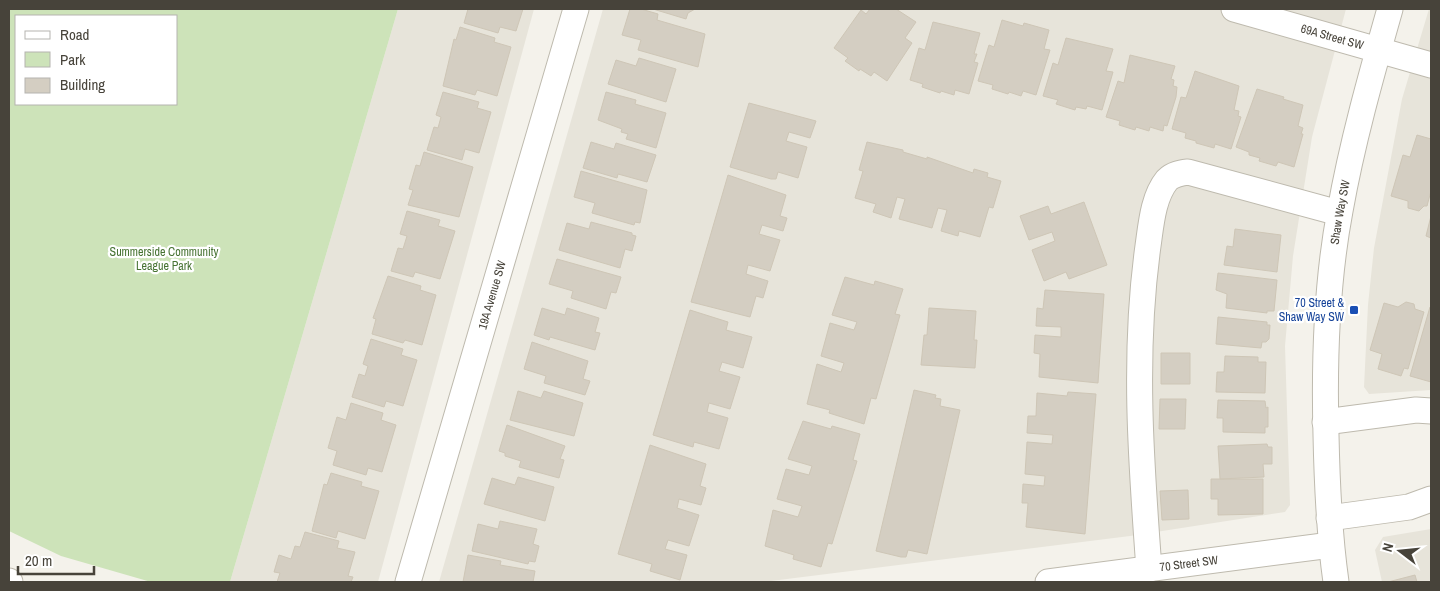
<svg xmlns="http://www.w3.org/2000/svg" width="1440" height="591" viewBox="0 0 1440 591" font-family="'Archivo Narrow',sans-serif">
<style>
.residential{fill:#e7e4da}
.green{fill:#cde3b9;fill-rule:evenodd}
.building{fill:#d4cec2;stroke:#cec6b6}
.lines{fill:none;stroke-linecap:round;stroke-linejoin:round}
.minor-casing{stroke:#bebaae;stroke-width:27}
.minor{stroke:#fff;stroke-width:25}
.transit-dot{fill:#1a4fb4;stroke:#fff;stroke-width:2}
.labels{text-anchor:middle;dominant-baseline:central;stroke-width:4.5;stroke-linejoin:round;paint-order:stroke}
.street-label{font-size:12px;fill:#47433a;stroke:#fff}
.park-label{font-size:12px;fill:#477333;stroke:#fff}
.transit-label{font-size:12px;fill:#164399;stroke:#fff;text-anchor:end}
</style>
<rect width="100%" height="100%" fill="#f4f2eb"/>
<path class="residential" d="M398 9H534L378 582H230Z
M603 9H1346L1312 137 1293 256 1285 346 1290 505 1285 512 1130 536 763 582H439Z
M1429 9H1431V390L1369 394 1364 387 1368 305 1374 248 1402 99Z
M1431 529V582H1382L1375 550 1383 537Z"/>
<path class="green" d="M9 9H398L230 582H151L61 556 9 531ZM16 16H176V104H16Z"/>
<path class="building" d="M468 9H523L516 31 500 27 498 33 464 23Z
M630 9H641L658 14 657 20 705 34 698 67 638 50 641 40 622 35Z
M653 9H695L688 13 686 19Z
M870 9H896L916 22 905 38 912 43 887 81 874 72 871 76 860 69 859 71 845 61 848 58 834 48 861 10 866 14Z
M1002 20 1023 26 1024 23 1049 30 1044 49 1050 50 1036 95 1023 91 1021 96 1009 92 1008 94 992 89 993 85 978 81 989 45 994 47Z
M933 22 980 33 974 54H977L974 62 978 63 969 94 955 90 954 95 941 91 940 93 922 87 923 84 910 80 919 48 925 50Z
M460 27 495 38 494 42 511 47 497 96 477 90 475 95 443 86 454 39 456 40Z
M1066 38 1113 49 1106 71 1113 72 1102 110 1087 106 1086 109 1076 107 1075 110 1056 104 1058 100 1043 96 1053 63 1058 65Z
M1130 55 1175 66 1171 79 1174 80 1173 86 1177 87 1176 97 1167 126 1164 125 1163 131 1150 127 1149 131 1136 127 1135 130 1119 125 1120 121 1106 117 1118 81 1124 83Z
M639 58 676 69 666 102 608 84 616 60 636 66Z
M1195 71 1239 86 1234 110 1239 111 1238 116 1241 117 1231 149 1215 144 1214 148 1196 143V141L1185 138 1186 133 1172 129 1181 97 1186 98Z
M1257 89 1284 97 1283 99 1303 105 1298 126 1303 128 1301 134H1303L1294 167 1278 162 1276 166 1259 161 1260 158 1249 155V152L1236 147Z
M443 92 479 102 477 108 491 112 479 153 465 149 462 160 427 150 434 127 438 128 441 117 436 115Z
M606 92 636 100 635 104 666 113 656 148 626 139 628 134 621 132 622 129 598 120Z
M749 103 816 121 810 138 789 132 786 141 807 147 798 178 778 172 776 179H771L730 167Z
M1417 135 1431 139V191L1427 206H1424L1419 211 1408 208V201L1391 196 1403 155 1410 157Z
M591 142 614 149 616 143 656 155 647 182 618 174 617 178 583 168Z
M867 142 903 150V152L927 159V157L973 173 974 169 988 173 987 177 1001 181 993 208 989 207 980 237 959 231 958 236 941 231 947 210 938 208 932 228 899 219 905 199 897 197 891 218 873 212 876 204 855 198 863 171 859 170Z
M424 152 473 167 459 217 408 205 413 190 409 189 416 165 420 166Z
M581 171 647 190 640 223 635 222 634 225 592 213 595 203 574 197Z
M728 175 786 195 780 216 787 218 783 231 762 225 759 234 780 240 770 271 748 265 746 274 768 281 763 298 756 296 750 317 691 302Z
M1084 202 1107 265 1069 279 1066 272 1044 281 1032 250 1055 241 1052 232 1029 240 1020 216 1048 206 1051 214Z
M407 211 440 220 438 226 455 231 440 279 415 272 413 277 391 271 398 248 403 249 407 236 400 234Z
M1431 216V238L1426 236Z
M591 222 632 233V235L636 236 632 251 625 249 620 268 559 250 567 223 589 229Z
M1235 229 1281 235 1277 272 1224 265 1227 246 1233 247Z
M557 259 621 277 616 293 611 292 606 309 571 298 573 291 549 284Z
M1218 273 1277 280 1274 311H1267V313L1226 308 1227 294 1216 290Z
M388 276 421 286 420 290 436 295 422 345 405 340 403 343 372 334 376 319 373 318Z
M845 277 874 285 875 281 903 289 895 314 900 315 876 399 871 398 864 424 829 413 830 410 807 404 817 364 841 372 844 363 821 356 830 323 854 330 857 322 832 315Z
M1045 290 1104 294 1098 383 1039 377 1040 354 1034 353 1035 335 1061 337V327L1036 326 1037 308 1043 309Z
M1406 302 1414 304 1415 309 1424 312 1408 369 1404 368 1401 376 1378 369 1382 354 1370 350 1384 303 1398 307Z
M1430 307 1431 308V382L1410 376Z
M542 308 565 315 567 308 599 318 595 332 600 333 595 350 550 337 549 340 534 335Z
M929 308 976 311 974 340H977L975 368 921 365 924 335H927Z
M690 310 728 322 726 330 752 337 743 368 722 362 719 371 740 377 730 409 709 403 707 412 728 418 719 449 694 442 693 447 653 435Z
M1218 317 1267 322V325H1270L1269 339 1266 342H1262L1261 348 1216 344Z
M371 339 403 349 401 355 417 360 403 406 386 401 384 407 352 397 359 374 365 376 368 366 363 364Z
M532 342 588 361 583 379 590 381 585 395 544 383 546 376 524 369Z
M1161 353H1190V384H1161Z
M1225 356 1258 357V362H1266L1265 393 1216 392 1217 372H1224Z
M914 390 936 395 935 398 941 399 940 406 960 410 927 554 908 550 906 557H901L876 551Z
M518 391 541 398 544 391 583 403 574 436 510 420Z
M1068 392 1096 394 1085 534 1026 527 1028 503H1022L1023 484 1044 486 1045 476 1025 474 1027 442 1052 444 1053 435 1027 433 1028 416H1036L1037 393 1067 396Z
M1160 399H1186L1185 429H1159Z
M1218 400 1265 401 1266 408 1268 407V427H1265V433L1223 432V418H1217Z
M351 403 383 413 381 420 396 425 382 472 368 468 366 475 333 465 337 451 328 448 337 417 346 420Z
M803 421 831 429 832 426 860 434 853 460 857 461 832 544 828 543 821 567 793 559 794 555 765 546 773 510 798 517 802 506 777 499 786 469 809 475 812 466 788 459Z
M507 425 565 446 560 459 564 460 559 478 519 467 521 461 505 456V453L499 451Z
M1267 444 1268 447H1272V464H1263L1264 477 1220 479 1218 446Z
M650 445 706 464 700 486 706 488 701 505 679 499 677 508 699 515 689 546 668 540 665 549 687 555 680 580 650 571 652 564 618 554Z
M331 473 362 482 361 486 379 491 365 539 338 531 336 538 312 531 324 484 327 485Z
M518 477 554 487 545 521 484 504 492 478 515 485Z
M1211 479H1263V514L1218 515V499H1211Z
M1188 490 1189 519 1162 520 1160 491Z
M500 521 537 529 533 544 539 546 535 562 529 561 528 564 472 551 478 524 498 529Z
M305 532 339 541 337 548 355 552 348 576 353 577 351 582H277L280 573 274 572 279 555 291 559 295 546 300 547Z
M468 555 501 561 500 565 535 571 533 582H463Z
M1415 575 1417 582H1388Z"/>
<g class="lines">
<g class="minor-casing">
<g id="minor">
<path id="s1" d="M1234 9 1431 65"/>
<path d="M1325 422 1416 410 1431 411"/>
<path d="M1329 518 1409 507 1431 499"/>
<path d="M1149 569C1141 462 1133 353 1148 246 1151 225 1153 197 1167 180 1173 174 1180 173 1188 172L1339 213"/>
<path d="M9 581 10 582"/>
<path id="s2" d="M408 582 576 9"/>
<path id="s3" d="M1048 582 1331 545"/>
<path id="s4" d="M1336 582C1329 533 1327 484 1326 435 1324 360 1326 285 1340 211 1352 143 1371 76 1390 9"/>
</g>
</g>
<use href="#minor" class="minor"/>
</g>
<rect class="transit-dot" x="1349" y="305" width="10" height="10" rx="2.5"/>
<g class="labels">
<g class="street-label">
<text stroke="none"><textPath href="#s1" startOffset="102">69A Street SW</textPath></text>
<text stroke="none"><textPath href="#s4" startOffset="371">Shaw Way SW</textPath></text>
<text stroke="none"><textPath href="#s2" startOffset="299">19A Avenue SW</textPath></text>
<text stroke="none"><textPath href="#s3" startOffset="142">70 Street SW</textPath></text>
</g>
<g class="park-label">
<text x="164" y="252">Summerside Community<tspan x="164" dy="14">League Park</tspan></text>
</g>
<g class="transit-label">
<text x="1344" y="303">70 Street &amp;<tspan x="1344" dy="14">Shaw Way SW</tspan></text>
</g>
</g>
<rect width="1440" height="591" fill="none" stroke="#47433a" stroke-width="20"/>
<rect x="15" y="15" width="162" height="90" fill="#ffffff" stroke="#b5b4b0"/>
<rect x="25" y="31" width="25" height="8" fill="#ffffff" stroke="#b5b4b0"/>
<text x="60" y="40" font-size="15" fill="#47433a">Road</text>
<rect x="25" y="52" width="25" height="15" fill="#cde3b9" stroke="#b5b4b0"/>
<text x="60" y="65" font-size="15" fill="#47433a">Park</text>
<rect x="25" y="78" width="25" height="15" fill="#d4cec2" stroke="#b5b4b0"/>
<text x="60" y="90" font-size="15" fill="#47433a">Building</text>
<g transform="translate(1400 551) rotate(286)" stroke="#ffffff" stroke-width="4" paint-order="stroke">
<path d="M0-4L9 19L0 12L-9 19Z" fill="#47433a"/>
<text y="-8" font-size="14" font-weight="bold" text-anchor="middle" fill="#47433a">N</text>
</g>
<path d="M18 566v8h76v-8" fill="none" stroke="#47433a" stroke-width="2.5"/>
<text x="25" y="566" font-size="15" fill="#47433a" stroke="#ffffff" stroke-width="4" paint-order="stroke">20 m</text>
</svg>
